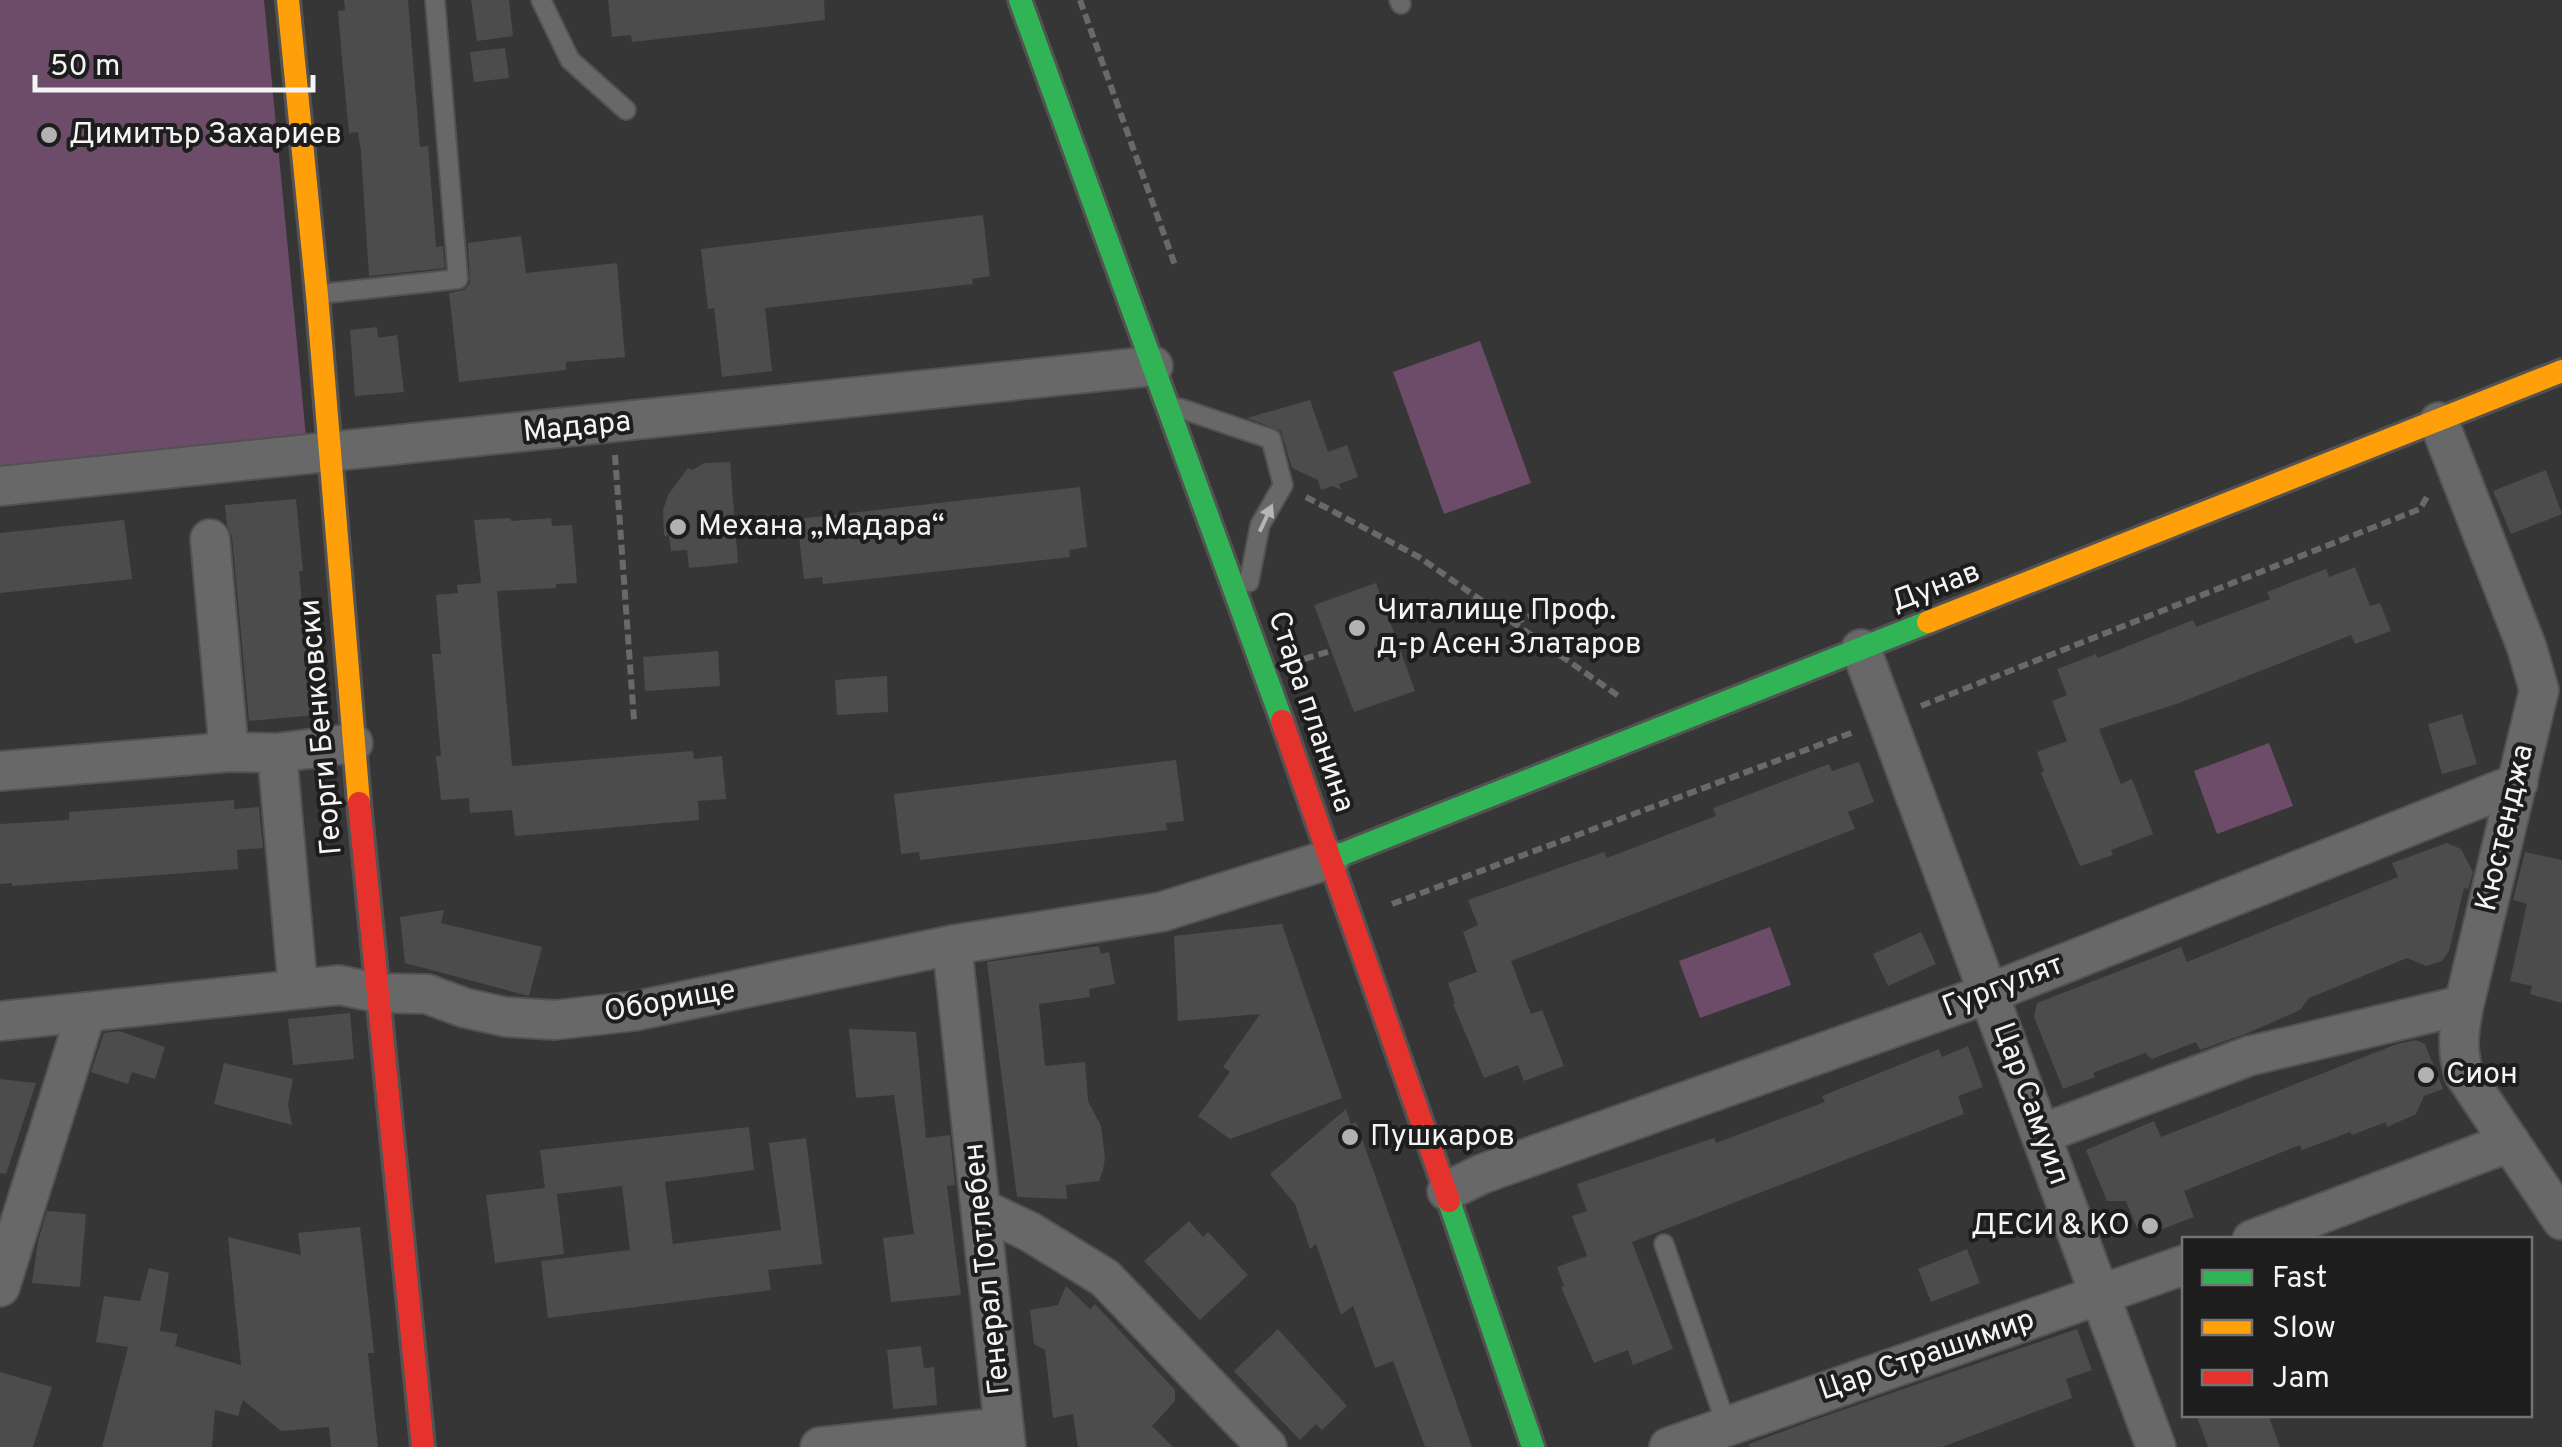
<svg xmlns="http://www.w3.org/2000/svg" width="2562" height="1447" viewBox="0 0 2562 1447" font-family="Overpass,sans-serif">
<style>
.green{fill:#6c4c68}
.building{fill:#4d4c4d}
.lines{fill:none;stroke-linecap:round;stroke-linejoin:round}
.lane-casing{stroke:#525252;stroke-width:22}
.street-casing{stroke:#525252;stroke-width:42}
.fast-casing{stroke:#525252;stroke-width:28}
.slow-casing{stroke:#525252;stroke-width:28}
.jam-casing{stroke:#525252;stroke-width:28}
.path{stroke:#6a696a;stroke-width:6;stroke-dasharray:10 5;stroke-linecap:butt}
.lane{stroke:#696869;stroke-width:18}
.street{stroke:#696869;stroke-width:38}
.fast{stroke:#30b455;stroke-width:22}
.slow{stroke:#ff9f0a;stroke-width:22}
.jam{stroke:#e5322d;stroke-width:22}
.oneway{fill:#b6b5b6}
.poi-dot{fill:#b2b2b2;stroke:#1e1d1e;stroke-width:4}
.labels{text-anchor:middle;dominant-baseline:central;stroke-width:8;stroke-linejoin:round;paint-order:stroke}
.poi-label{font-size:30px;fill:#f5f4f5;stroke:#1e1d1e;text-anchor:start}
.street-label{font-size:30px;fill:#f5f4f5;stroke:#1e1d1e}
</style>
<rect width="100%" height="100%" fill="#373637"/>
<path class="green" d="M0 0H264L306 437 0 467Z
M1480 341 1531 483 1444 514 1393 372Z
M2269 743 2293 806 2217 834 2194 771Z
M1770 927 1791 985 1700 1018 1679 961Z"/>
<path class="building" d="M344 0H408L420 147 428 146 436 247 443 246 445 268 369 276 361 152 358 132 349 133 344 81 338 11 345 10Z
M471 0H509L513 36 477 41Z
M608 0H824L825 20 632 42 631 35 612 37Z
M505 48 509 78 474 82 470 52Z
M983 215 990 276 972 279 973 284 765 308 772 371 722 377 714 308 708 309 701 249Z
M521 236 526 273 617 263 625 357 566 362V370L459 382 449 293 464 290 470 283 468 243Z
M377 327 378 338 397 335 404 392 355 396 350 330Z
M1310 400 1328 452 1347 445 1358 477 1339 484 1341 490 1332 486 1321 490 1318 480 1292 468 1281 431 1247 418Z
M730 462 738 563 689 568 687 550 671 551 669 535 664 536 663 510 668 495 688 468 693 470 704 463Z
M2546 470 2562 514 2511 534 2493 491Z
M1080 487 1087 547 1069 550 1070 557 823 584 822 577 804 579 797 519Z
M296 499 303 571H299L302 604 315 715 249 721 232 537 227 525 225 505Z
M511 518V521L551 518 552 526 572 525 577 583 556 584V588L497 591 512 766 693 751 694 759 722 756 726 799 698 801 699 820 515 836 512 810 470 813 469 798 441 800 436 756H441L432 654H441L436 595 458 593 457 585 481 583 474 520Z
M124 520 132 579 0 593V533Z
M2355 567 2370 606 2380 603 2391 631 2355 644 2351 635 2179 703 2099 729 2121 784 2132 779 2153 834 2111 850 2113 855 2080 866 2041 773 2044 771 2037 752 2067 741 2052 701 2067 695 2057 669 2096 654 2098 658 2193 620 2196 627 2270 599 2267 592 2326 569 2329 577Z
M1376 583 1415 691 1354 712 1314 605Z
M718 651 720 686 645 691 643 657Z
M887 676 888 712 837 715 835 680Z
M2462 714 2477 764 2442 774 2428 724Z
M1176 760 1184 821 1166 823 1167 830 920 860 919 852 901 854 894 794Z
M1859 762 1874 802 1848 812 1855 829 1511 961 1531 1014 1542 1010 1564 1066 1524 1081 1518 1065 1484 1078 1453 1004 1455 1003 1448 983 1477 972 1463 932 1478 925 1468 900 1604 852 1607 858 1716 816 1713 808 1829 764 1832 771Z
M234 800V809L259 807 263 848 237 850 238 869 12 886V883L0 884V824L69 820V812Z
M2447 843 2461 849 2473 872 2468 889 2464 888 2449 951 2442 961 2426 966 2407 958 2309 998 2300 1010 2248 1033 2200 1050 2196 1042 2152 1059 2145 1053 2093 1073 2095 1077 2063 1089 2034 1017 2037 1003 2181 947 2187 962 2398 877 2392 863Z
M2525 852 2562 860V1003L2530 994 2532 986 2510 981 2527 904 2513 900Z
M444 910 441 923 542 947 529 996 405 963 400 917Z
M1282 924 1342 1098 1230 1139 1198 1116 1230 1072 1223 1067 1260 1014 1178 1021 1174 936Z
M1921 932 1936 964 1888 986 1873 954Z
M1099 946 1101 954 1109 952 1115 984 1089 989 1090 997 1039 1004 1045 1066 1085 1062 1088 1101 1101 1126 1105 1158 1103 1170 1099 1181 1066 1185 1067 1199 1017 1197 987 962Z
M350 1013 354 1059 293 1065 288 1019Z
M849 1029 916 1032 926 1138 950 1135 955 1185 947 1186 961 1295 891 1302 883 1238 914 1234 894 1095 856 1098Z
M119 1031 165 1047 155 1079 132 1072 128 1084 91 1072 104 1033Z
M2416 1040 2425 1044 2443 1089 2424 1096 2416 1114 2387 1127 2386 1122 2352 1135 2350 1132 2302 1150 2300 1145 2184 1191 2194 1217 2152 1233 2137 1228 2126 1201H2107L2086 1150 2154 1121 2161 1137 2397 1044Z
M1968 1046 1983 1087 1958 1096 1964 1114 1632 1242 1673 1349 1633 1365 1628 1350 1594 1363 1561 1287 1564 1286 1557 1267 1587 1256 1572 1216 1587 1211 1577 1184 1714 1138 1716 1143 1825 1102 1822 1096 1939 1049 1942 1057Z
M224 1063 293 1079 288 1104 292 1125 214 1104Z
M0 1079 36 1083 6 1174 0 1173Z
M1346 1109 1351 1124 1356 1122 1472 1447H1425L1393 1361 1375 1368 1353 1306 1341 1315 1316 1244 1310 1249 1295 1204 1270 1174Z
M749 1127 754 1170 665 1182 673 1244 781 1230 769 1143 806 1138 822 1264 768 1270 771 1290 548 1318 541 1261 630 1250 622 1186 557 1194 564 1254 495 1263 486 1195 545 1188 540 1150Z
M47 1211 86 1214 80 1287 32 1283 38 1241Z
M1189 1221 1203 1237 1208 1232 1248 1275 1200 1320 1144 1261Z
M360 1227 374 1353H368L378 1447H331L329 1427 281 1431 243 1400 238 1416 215 1410 212 1447H102L128 1347 96 1342 104 1296 140 1301 149 1268 169 1273 160 1331 178 1334 175 1346 241 1365 228 1237 301 1255 298 1233Z
M1967 1249 1980 1283 1931 1302 1918 1269Z
M1066 1286 1090 1309 1095 1304 1175 1390V1401L1152 1426 1173 1447H1078L1073 1414 1053 1418 1045 1350 1034 1344 1030 1310 1058 1305Z
M1278 1329 1347 1406 1322 1430 1316 1424 1300 1440 1234 1371Z
M2077 1329 2092 1370 2066 1379 2072 1398 1942 1447H1749V1444L1808 1422Z
M921 1346 924 1368 934 1367 937 1405 893 1409 887 1350Z
M0 1372 52 1387 33 1447H0Z
M2196 1414H2268L2280 1447H2208Z"/>
<g class="lines">
<g class="lane-casing">
<path id="lane" d="M541 0 570 60 626 110
M1399 0 1401 4
M320 294 458 279 435 0
M1179 408 1271 439 1283 485 1260 525 1249 582
M1664 1244 1726 1424"/>
</g>
<g class="street-casing">
<path id="street" d="M2439 422 2527 648 2539 690 2464 1005C2459 1030 2456 1050 2464 1074L2562 1220
M0 486 1153 366
M210 539 229 752
M1861 649 2156 1447
M277 753 298 988
M0 771 229 752 277 753 353 743
M952 945 1006 1447
M0 1021 339 985 378 993 427 994 465 1008 506 1017 555 1020 635 1011 952 945 1161 912 1330 859
M2041 1134 2249 1056 2464 1005
M1447 1191 1482 1174 1990 993 2518 783
M982 1209 1030 1232 1105 1278 1267 1447
M2252 1240 2510 1142
M0 1287 86 1013
M820 1447 1004 1427
M1669 1447 2184 1265"/>
</g>
<g class="fast-casing">
<path id="fast" d="M1020 0 1282 721
M1330 859 1928 622
M1449 1201 1533 1447"/>
</g>
<g class="slow-casing">
<path id="slow" d="M288 0 317 295 359 803
M1928 622 2562 371"/>
</g>
<g class="jam-casing">
<path id="jam" d="M1282 721 1449 1201
M359 803 423 1447"/>
</g>
<path class="path" d="M1080 0 1176 268
M615 455 634 720
M1306 497 1419 557 1620 697
M1514 623 1553 606
M1304 659 1331 651
M1921 706 2420 509 2428 495
M1392 904 1854 732"/>
<use href="#lane" class="lane"/>
<use href="#street" class="street"/>
<use href="#fast" class="fast"/>
<use href="#slow" class="slow"/>
<use href="#jam" class="jam"/>
</g>
<defs><path id="oneway-solid" d="M-6-.8H1V-3.2L6.5 0L1 3.2V.8H-6Z" transform="scale(2.5)"/></defs>
<use class="oneway" href="#oneway-solid" transform="translate(1266 518) rotate(-65)"/>
<g class="poi-dot">
<circle cx="49" cy="135" r="10"/>
<circle cx="678" cy="527" r="10"/>
<circle cx="1357" cy="628" r="10"/>
<circle cx="2426" cy="1075" r="10"/>
<circle cx="1350" cy="1137" r="10"/>
<circle cx="2150" cy="1226" r="10"/>
</g>
<g class="labels">
<g class="poi-label">
<text x="69" y="135">Димитър Захариев</text>
<text x="698" y="527">Механа „Мадара“</text>
<text x="1377" y="611">Читалище Проф.<tspan x="1377" dy="34">д-р Асен Златаров</tspan></text>
<text x="2446" y="1075">Сион</text>
<text x="1370" y="1137">Пушкаров</text>
<text x="2130" y="1226" text-anchor="end">ДЕСИ &amp; КО</text>
</g>
<g class="street-label">
<text transform="translate(577 428) rotate(-6)">Мадара</text>
<text transform="translate(1936 588) rotate(-21)">Дунав</text>
<text transform="translate(1310 712) rotate(71)">Стара планина</text>
<text transform="translate(322 727) rotate(-95)">Георги Бенковски</text>
<text transform="translate(2506 828) rotate(-77)">Кюстенджа</text>
<text transform="translate(2003 987) rotate(-21)">Гургулят</text>
<text transform="translate(670 1002) rotate(-10)">Оборище</text>
<text transform="translate(2030 1104) rotate(70)">Цар Самуил</text>
<text transform="translate(988 1269) rotate(-96)">Генерал Тотлебен</text>
<text transform="translate(1927 1356) rotate(-19)">Цар Страшимир</text>
</g>
</g>
<rect x="2182" y="1237" width="350" height="180" fill="#1e1d1e" stroke="#747374" stroke-width="2.5"/>
<rect x="2202" y="1270" width="50" height="15" fill="#30b455" stroke="#747374" stroke-width="2.5"/>
<text x="2272" y="1287" font-size="30" fill="#f5f4f5">Fast</text>
<rect x="2202" y="1320" width="50" height="15" fill="#ff9f0a" stroke="#747374" stroke-width="2.5"/>
<text x="2272" y="1337" font-size="30" fill="#f5f4f5">Slow</text>
<rect x="2202" y="1370" width="50" height="15" fill="#e5322d" stroke="#747374" stroke-width="2.5"/>
<text x="2272" y="1387" font-size="30" fill="#f5f4f5">Jam</text>
<path d="M35 75v15h278v-15" fill="none" stroke="#f5f4f5" stroke-width="5"/>
<text x="50" y="75" font-size="30" fill="#f5f4f5" stroke="#1e1d1e" stroke-width="8" paint-order="stroke">50 m</text>
</svg>
